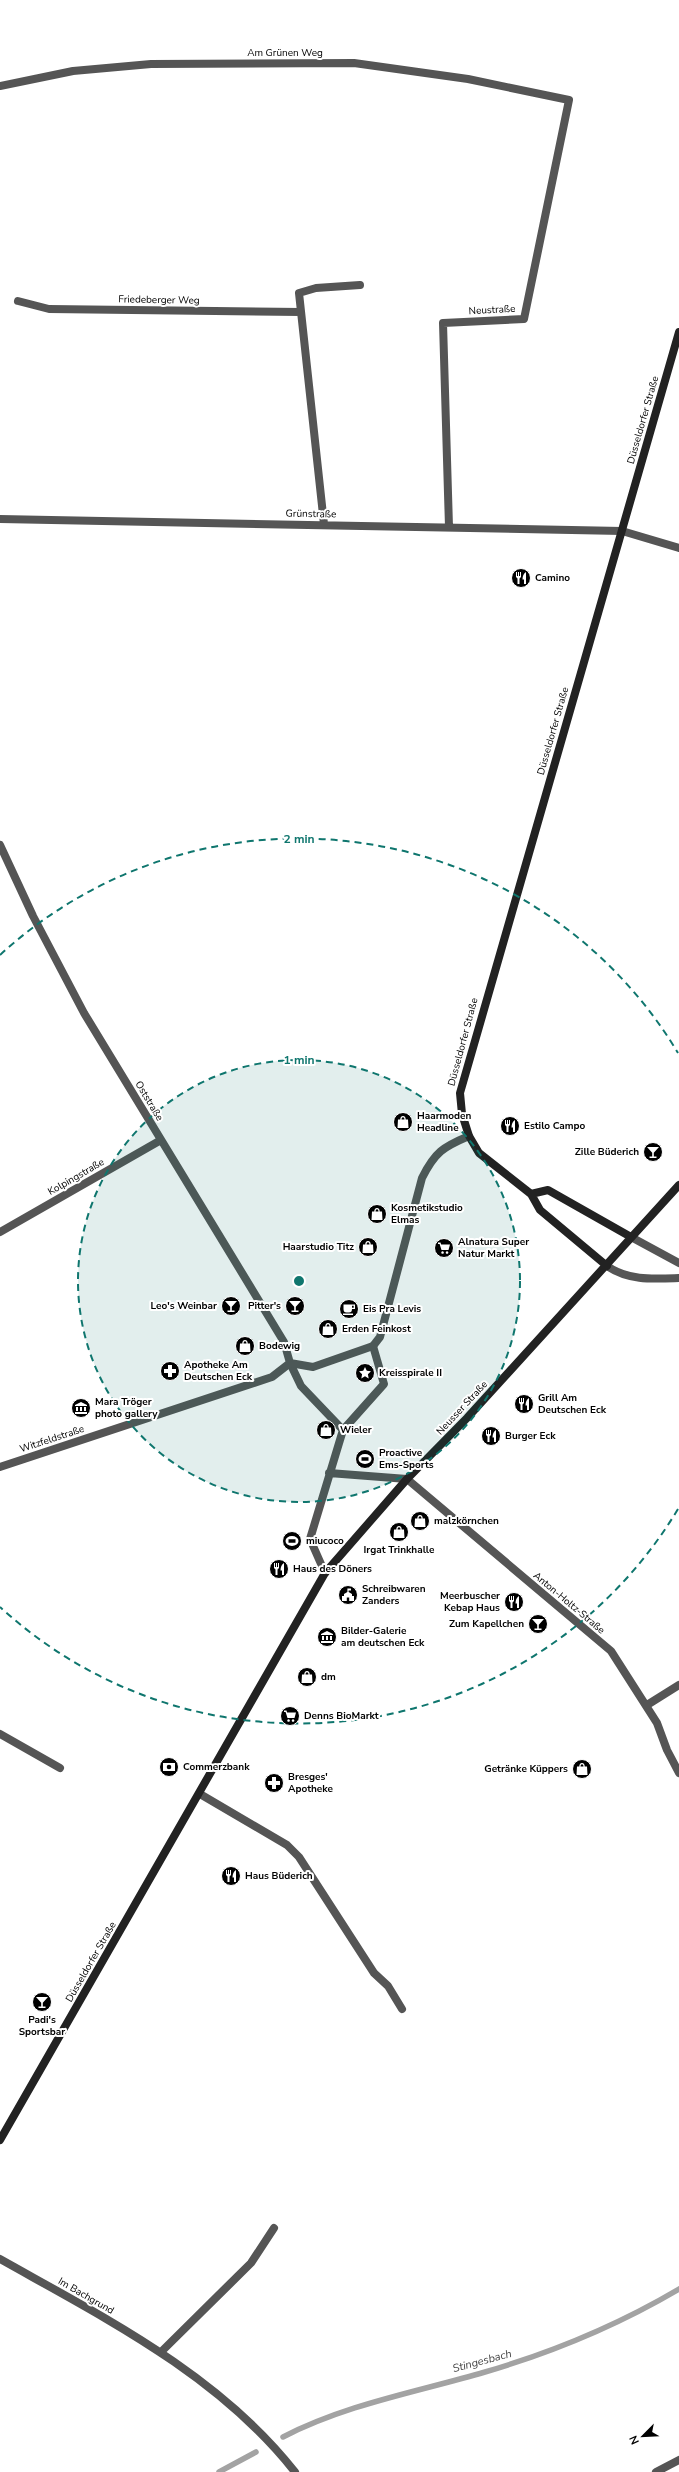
<svg xmlns="http://www.w3.org/2000/svg" width="679" height="2472" viewBox="0 0 679 2472" font-family="'Nunito Sans',sans-serif">
<style>
.lines{fill:none;stroke-linecap:round;stroke-linejoin:round}
.stream{stroke:#a3a3a3;stroke-width:5.5}
.pedestrian{stroke:#555;stroke-width:8}
.minor{stroke:#555;stroke-width:8}
.tertiary{stroke:#555;stroke-width:8}
.secondary{stroke:#222;stroke-width:8}
.ring{fill:none;stroke:#0f766e;stroke-width:2;stroke-dasharray:7 5}
.labels{text-anchor:middle;dominant-baseline:central;stroke-width:4;stroke-linejoin:round;paint-order:stroke}
.street-label{font-size:10px;fill:#000;stroke:#fff}
.poi-label{font-size:10px;font-weight:bold;fill:#000;stroke:#fff;text-anchor:start}
.water-label{font-size:11px;font-style:italic;fill:#444;stroke:#fff}
.centre{fill:#0f766e;stroke:#fff;stroke-width:2}
.ring-label{font-size:12px;text-anchor:middle;font-weight:bold;fill:#0f766e;stroke:#fff;stroke-width:4;stroke-linejoin:round;paint-order:stroke}
</style>
<rect width="100%" height="100%" fill="#fff"/>
<g class="lines">
<path class="stream" d="M283 2437C347 2404 417 2392 485 2372 553 2352 618 2325 679 2289
M219 2472 256 2452"/>
<path class="pedestrian" d="M290 1363 301 1386 343 1430
M329 1473 407 1479
M325 1573 310 1539 343 1430 384 1384 373 1346"/>
<path class="minor" d="M0 86 73 71 151 64 354 63 468 79 569 100 524 319 443 323 449 527
M18 301 49 309 301 312
M0 519 622 531 679 548
M324 524 299 293 316 288 360 285
M0 845 33 916 84 1013 284 1342 290 1363
M0 1232 161 1140
M290 1363 313 1367 373 1346 380 1337 422 1178C435 1152 443 1147 469 1136
M0 1467 272 1377 290 1363
M407 1479 611 1651 657 1723 667 1750 679 1773
M647 1705 679 1685
M0 1734 60 1768
M200 1794 287 1845 299 1857 374 1973 388 1986 402 2009
M0 2259C105 2318 219 2375 295 2472
M161 2352 251 2263 274 2228
M656 2472 679 2460"/>
<path class="tertiary" d="M631 1237 679 1263
M607 1266C629 1281 653 1279 679 1278"/>
<path class="secondary" d="M531 1194 548 1190 631 1237
M607 1266 540 1210 531 1194 479 1153 469 1136 462 1114 460 1093 679 332
M0 2140 325 1573 407 1479 467 1418 679 1185"/>
</g>
<circle cx="299" cy="1281" r="221" fill="#0f766e" fill-opacity=".12"/>
<g class="ring">
<circle cx="299" cy="1281" r="221"/>
<path d="M678 1509A442 442 0 0 1 0 1607M0 955A442 442 0 0 1 678 1053"/>
</g>
<defs>
<g id="restaurant-disc" transform="scale(1)"><circle r="9.5" fill="#000" stroke="#fff"/><path d="M-5-6h1v4h1v-4h1v4h1v-4h1v5L-1.5 .5V6h-2V.5L-5-1ZM5-6V6H3V1.5H1.5Q1.5-4 5-6Z" fill="#fff"/></g>
<g id="shop-disc" transform="scale(1)"><circle r="9.5" fill="#000" stroke="#fff"/><path d="M-5-2.5h2.3a2.7 3.5 0 0 1 5.4 0H5L5.5 6h-11ZM-1.5-2.5h3a1.5 2.3 0 0 0-3 0Z" fill="#fff"/></g>
<g id="bar-disc" transform="scale(1)"><circle r="9.5" fill="#000" stroke="#fff"/><path d="M-6-5H6L.8 .8V4.5H3.5V6h-7V4.5H-.8V.8Z" fill="#fff"/></g>
<g id="supermarket-disc" transform="scale(1)"><circle r="9.5" fill="#000" stroke="#fff"/><path d="M-6-5.5h2.5l.6 2H6L4.5 2H-2.5L-4.4-4H-6ZM-1.5 3.2a1.3 1.3 0 1 0 .1 0ZM3 3.2a1.3 1.3 0 1 0 .1 0Z" fill="#fff"/></g>
<g id="cafe-disc" transform="scale(1)"><circle r="9.5" fill="#000" stroke="#fff"/><path d="M-5.5-4.5H6V0H3Q3 3.5 0 3.5H-2.5Q-5.5 3.5-5.5 0ZM3-3.2v2h1.7v-2ZM-6 4.5H4V6H-6Z" fill="#fff"/></g>
<g id="pharmacy-disc" transform="scale(1)"><circle r="9.5" fill="#000" stroke="#fff"/><path d="M-2-6h4v4h4v4h-4v4h-4v-4h-4v-4h4Z" fill="#fff"/></g>
<g id="sight-disc" transform="scale(1)"><circle r="9.5" fill="#000" stroke="#fff"/><path d="M0-6L1.8-2.2L6-1.7L2.9 1.2L3.7 5.4L0 3.3L-3.7 5.4L-2.9 1.2L-6-1.7L-1.8-2.2Z" fill="#fff"/></g>
<g id="museum-disc" transform="scale(1)"><circle r="9.5" fill="#000" stroke="#fff"/><path d="M0-6L6-3V-2H-6V-3ZM-5-1h2V3h-2ZM-1-1h2V3h-2ZM3-1h2V3H3ZM-6 4H6V6H-6Z" fill="#fff"/></g>
<g id="stadium-disc" transform="scale(1)"><circle r="9.5" fill="#000" stroke="#fff"/><path d="M0-5a6.5 5 0 1 0 0 10a6.5 5 0 1 0 0-10ZM-3.5-1.8h7v3.6h-7Z" fill="#fff"/></g>
<g id="civic-disc" transform="scale(1)"><circle r="9.5" fill="#000" stroke="#fff"/><path d="M-.6-6.5H3V-4.5H.6V-3L4-1V1h2V6H-6V1h2V-1L-.6-3ZM-1.2 2.5V6h2.4V2.5Z" fill="#fff"/></g>
<g id="bank-disc" transform="scale(1)"><circle r="9.5" fill="#000" stroke="#fff"/><path d="M-6-4H6V4H-6ZM0-2.3a2.3 2.3 0 1 0 0 4.6a2.3 2.3 0 1 0 0-4.6Z" fill="#fff"/></g>
</defs>
<g fill-rule="evenodd">
<use href="#restaurant-disc" x="521" y="578"/>
<use href="#shop-disc" x="403" y="1122"/>
<use href="#restaurant-disc" x="510" y="1126"/>
<use href="#bar-disc" x="653" y="1152"/>
<use href="#shop-disc" x="377" y="1214"/>
<use href="#shop-disc" x="368" y="1247"/>
<use href="#supermarket-disc" x="444" y="1248"/>
<use href="#bar-disc" x="231" y="1306"/>
<use href="#bar-disc" x="295" y="1306"/>
<use href="#cafe-disc" x="349" y="1309"/>
<use href="#shop-disc" x="328" y="1329"/>
<use href="#shop-disc" x="245" y="1346"/>
<use href="#pharmacy-disc" x="170" y="1371"/>
<use href="#sight-disc" x="365" y="1373"/>
<use href="#restaurant-disc" x="524" y="1404"/>
<use href="#museum-disc" x="81" y="1408"/>
<use href="#shop-disc" x="326" y="1430"/>
<use href="#restaurant-disc" x="491" y="1436"/>
<use href="#stadium-disc" x="365" y="1459"/>
<use href="#shop-disc" x="420" y="1521"/>
<use href="#shop-disc" x="399" y="1532"/>
<use href="#stadium-disc" x="292" y="1541"/>
<use href="#restaurant-disc" x="279" y="1569"/>
<use href="#civic-disc" x="348" y="1595"/>
<use href="#restaurant-disc" x="514" y="1602"/>
<use href="#bar-disc" x="538" y="1624"/>
<use href="#museum-disc" x="327" y="1637"/>
<use href="#shop-disc" x="307" y="1677"/>
<use href="#supermarket-disc" x="290" y="1716"/>
<use href="#bank-disc" x="169" y="1767"/>
<use href="#shop-disc" x="582" y="1769"/>
<use href="#pharmacy-disc" x="274" y="1783"/>
<use href="#restaurant-disc" x="231" y="1876"/>
<use href="#bar-disc" x="42" y="2002"/>
</g>
<g class="labels">
<g class="street-label">
<text x="285" y="53">Am Grünen Weg</text>
<text transform="translate(159 300) rotate(1)">Friedeberger Weg</text>
<text transform="translate(492 310) rotate(-3)">Neustraße</text>
<text transform="translate(643 420) rotate(-74)">Düsseldorfer Straße</text>
<text transform="translate(311 514) rotate(1)">Grünstraße</text>
<text transform="translate(553 731) rotate(-74)">Düsseldorfer Straße</text>
<text transform="translate(463 1042) rotate(-75)">Düsseldorfer Straße</text>
<text transform="translate(149 1101) rotate(59)">Oststraße</text>
<text transform="translate(76 1177) rotate(-30)">Kolpingstraße</text>
<text transform="translate(462 1408) rotate(-47)">Neusser Straße</text>
<text transform="translate(52 1439) rotate(-18)">Witzfeldstraße</text>
<text transform="translate(569 1603) rotate(40)">Anton-Holtz-Straße</text>
<text transform="translate(91 1962) rotate(-60)">Düsseldorfer Straße</text>
<text transform="translate(86 2296) rotate(30)">Im Bachgrund</text>
</g>
<g class="poi-label">
<text x="535" y="578">Camino</text>
<text x="417" y="1116">Haarmoden<tspan x="417" dy="12">Headline</tspan></text>
<text x="524" y="1126">Estilo Campo</text>
<text x="639" y="1152" text-anchor="end">Zille Büderich</text>
<text x="391" y="1208">Kosmetikstudio<tspan x="391" dy="12">Elmas</tspan></text>
<text x="458" y="1242">Alnatura Super<tspan x="458" dy="12">Natur Markt</tspan></text>
<text x="354" y="1247" text-anchor="end">Haarstudio Titz</text>
<text x="217" y="1306" text-anchor="end">Leo's Weinbar</text>
<text x="281" y="1306" text-anchor="end">Pitter's</text>
<text x="363" y="1309">Eis Pra Levis</text>
<text x="342" y="1329">Erden Feinkost</text>
<text x="259" y="1346">Bodewig</text>
<text x="184" y="1365">Apotheke Am<tspan x="184" dy="12">Deutschen Eck</tspan></text>
<text x="379" y="1373">Kreisspirale II</text>
<text x="538" y="1398">Grill Am<tspan x="538" dy="12">Deutschen Eck</tspan></text>
<text x="95" y="1402">Mara Tröger<tspan x="95" dy="12">photo gallery</tspan></text>
<text x="340" y="1430">Wieler</text>
<text x="505" y="1436">Burger Eck</text>
<text x="379" y="1453">Proactive<tspan x="379" dy="12">Ems-Sports</tspan></text>
<text x="434" y="1521">malzkörnchen</text>
<text x="306" y="1541">miucoco</text>
<text x="399" y="1550" text-anchor="middle">Irgat Trinkhalle</text>
<text x="293" y="1569">Haus des Döners</text>
<text x="362" y="1589">Schreibwaren<tspan x="362" dy="12">Zanders</tspan></text>
<text x="500" y="1596" text-anchor="end">Meerbuscher<tspan x="500" dy="12">Kebap Haus</tspan></text>
<text x="524" y="1624" text-anchor="end">Zum Kapellchen</text>
<text x="341" y="1631">Bilder-Galerie<tspan x="341" dy="12">am deutschen Eck</tspan></text>
<text x="321" y="1677">dm</text>
<text x="304" y="1716">Denns BioMarkt</text>
<text x="183" y="1767">Commerzbank</text>
<text x="568" y="1769" text-anchor="end">Getränke Küppers</text>
<text x="288" y="1777">Bresges'<tspan x="288" dy="12">Apotheke</tspan></text>
<text x="245" y="1876">Haus Büderich</text>
<text x="42" y="2020" text-anchor="middle">Padi's<tspan x="42" dy="12">Sportsbar</tspan></text>
</g>
<g class="water-label">
<text transform="translate(482 2361) rotate(-15)">Stingesbach</text>
</g>
</g>
<circle cx="299" cy="1281" r="6" class="centre"/>
<g class="ring-label">
<text x="299" y="843">2 min</text>
<text x="299" y="1064">1 min</text>
</g>
<g transform="translate(643 2436) rotate(246)" stroke="#ffffff" stroke-width="3" paint-order="stroke">
<path d="M0-3L7 15L0 10L-7 15Z" fill="#000000"/>
<text y="-6" font-size="11" font-weight="bold" text-anchor="middle" fill="#000000">N</text>
</g>
</svg>
